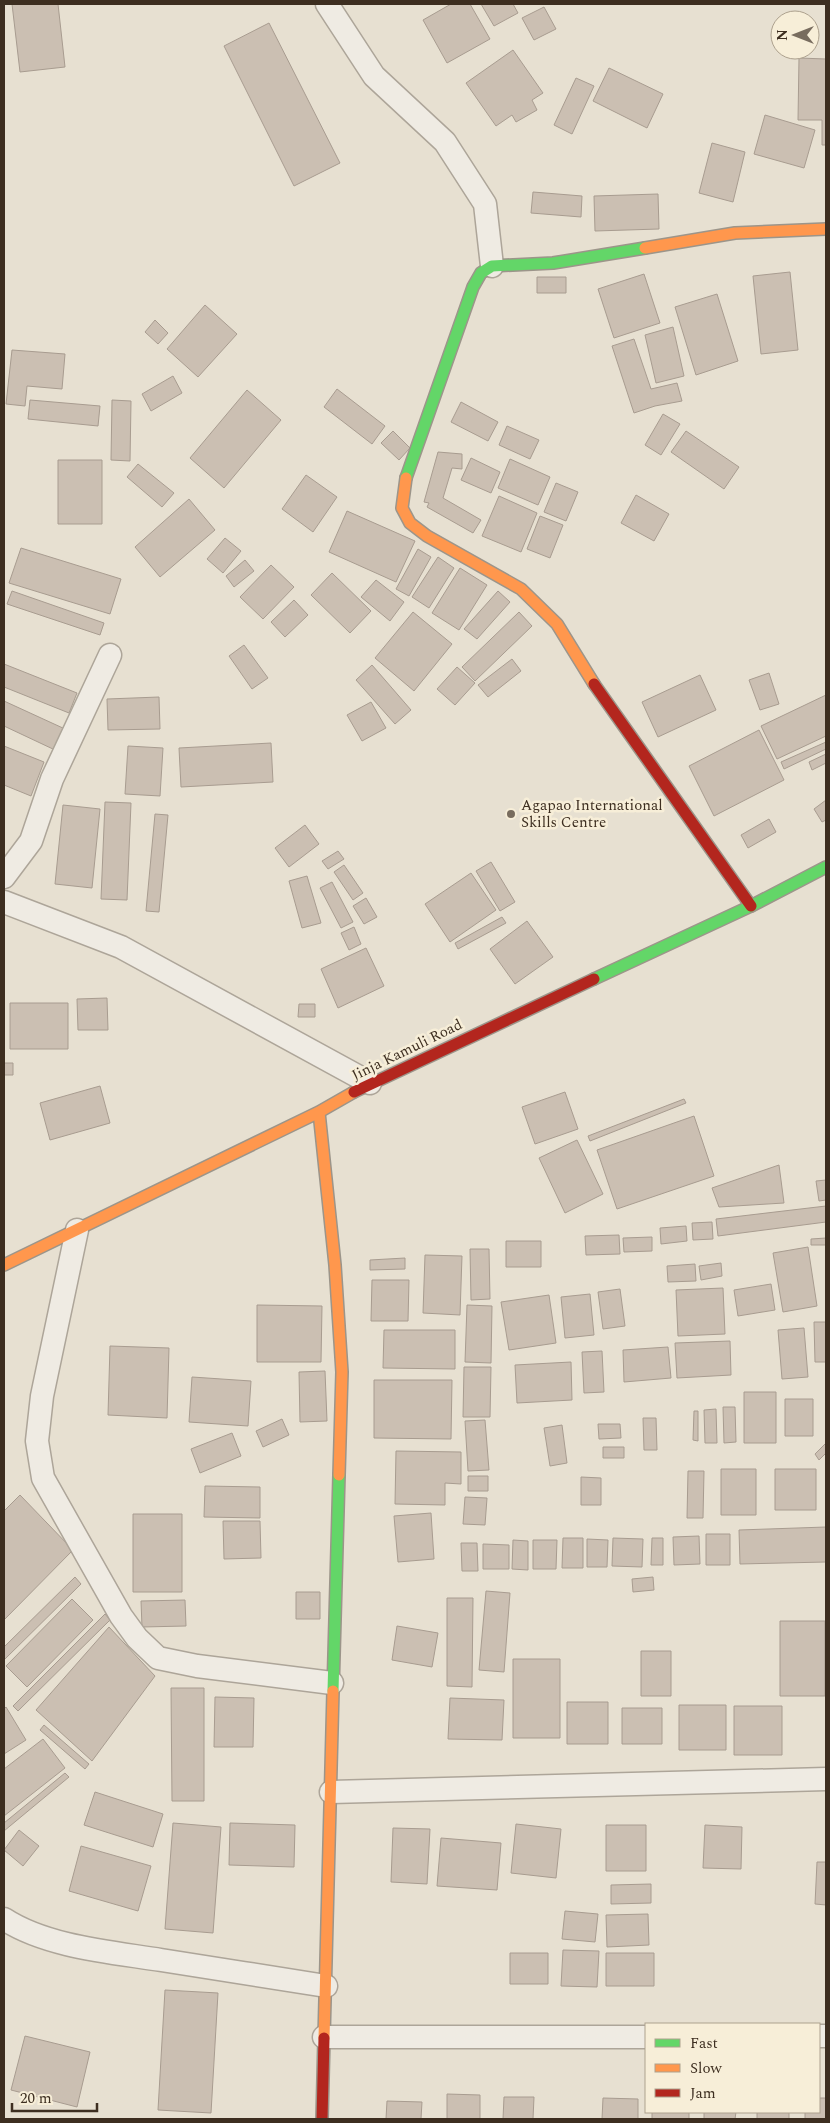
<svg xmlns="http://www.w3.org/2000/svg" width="830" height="2123" viewBox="0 0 830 2123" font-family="Spectral,serif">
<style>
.building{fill:#cbbfb2;stroke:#a89c90}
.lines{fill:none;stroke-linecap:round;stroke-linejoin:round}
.street-casing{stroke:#ada599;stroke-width:25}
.fast-casing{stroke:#9c958a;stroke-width:14}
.slow-casing{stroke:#9c958a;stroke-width:14}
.jam-casing{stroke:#9c958a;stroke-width:14}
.street{stroke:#efebe3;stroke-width:22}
.fast{stroke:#63d668;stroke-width:11}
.slow{stroke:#ff974d;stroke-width:11}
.jam{stroke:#b3261e;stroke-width:11}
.poi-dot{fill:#786c5e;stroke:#f7eed8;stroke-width:2}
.labels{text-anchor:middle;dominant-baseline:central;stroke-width:5;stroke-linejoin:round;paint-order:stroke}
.poi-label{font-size:15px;fill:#3d2e20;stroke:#f7eed8;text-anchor:start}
.street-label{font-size:15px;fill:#3d2e20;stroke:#f7eed8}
</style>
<rect width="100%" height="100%" fill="#e7e0d1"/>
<path class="building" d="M12 4H58L65 67 20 72Z
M451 4H470L490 39 447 63 423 20Z
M481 4H513L518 13 494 26Z
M544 7 556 29 534 40 522 18Z
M269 23 340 163 294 186 224 46Z
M513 50 543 93 532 100 537 110 516 122 512 115 496 126 466 83Z
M799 58 826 59V145H822V120H798Z
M609 68 663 94 647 128 593 101Z
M576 78 594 86 572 134 554 125Z
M765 115 815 130 804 168 754 154Z
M712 143 745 152 733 202 699 193Z
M533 192 582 196 581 217 531 213Z
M658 194 659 229 595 231 594 196Z
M790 272 798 350 761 354 753 276Z
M644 274 660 323 614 338 598 289Z
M537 277H566V293H537Z
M717 294 738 361 696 375 675 307Z
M205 305 237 334 198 377 167 349Z
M155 320 168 333 158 344 145 332Z
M673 327 684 376 656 383 645 335Z
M634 339 651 389 677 383 682 401 655 406 634 413 612 346Z
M12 350 65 354 62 389 27 386 25 406 6 404Z
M173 376 182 393 151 411 142 394Z
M337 389 385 426 372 444 324 407Z
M247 390 281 420 224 488 190 458Z
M30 400 100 406 98 426 28 419Z
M112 400 131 401 130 461 111 460Z
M461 402 498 422 488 441 451 422Z
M663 414 680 424 661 455 645 445Z
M507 426 539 440 530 459 499 445Z
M393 431 410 448 399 460 381 443Z
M686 431 739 467 724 489 671 452Z
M438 452 462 454V469L452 468 443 498 481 520 473 533 427 507 429 503 424 502Z
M471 458 500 472 491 493 461 480Z
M510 459 550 477 538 505 498 488Z
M58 460H102V524H58Z
M138 464 174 493 162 507 127 477Z
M306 475 337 497 313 532 282 509Z
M556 483 578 492 566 521 544 512Z
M636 495 669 514 654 541 621 523Z
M499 496 537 513 521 552 482 536Z
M189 499 215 530 160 577 135 547Z
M347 511 415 541 396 582 329 552Z
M540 516 563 525 550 558 527 549Z
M225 538 241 551 223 573 207 559Z
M21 548 121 579 110 614 9 583Z
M418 549 431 557 409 596 396 589Z
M438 557 454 568 429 608 412 597Z
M245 560 254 571 234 587 226 576Z
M271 565 294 587 263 619 240 597Z
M460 568 487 585 459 630 432 613Z
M332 573 371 611 350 633 311 595Z
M376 580 404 602 390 621 361 597Z
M12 591 104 623 100 635 7 604Z
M498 591 510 602 477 639 464 629Z
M294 600 308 615 285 637 271 622Z
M413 612 452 644 414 691 375 658Z
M519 612 532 626 475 681 462 667Z
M244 645 268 678 252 689 229 656Z
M512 659 521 671 488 697 478 685Z
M4 664 77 693 69 713 4 687Z
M372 665 411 710 395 724 356 680Z
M457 667 475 683 455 705 437 689Z
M769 673 779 704 760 710 749 680Z
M700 675 716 710 658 737 642 702Z
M826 695V736L777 759 761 726Z
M159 697 160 729 108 730 107 699Z
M4 701 65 729 55 750 4 726Z
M371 702 386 728 362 741 347 715Z
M759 730 784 780 714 816 689 766Z
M826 742V749L784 769 781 762Z
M271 743 273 782 181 787 179 748Z
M4 746 44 762 31 796 4 785Z
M128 746 163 748 160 796 125 794Z
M826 754V763L812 770 809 762Z
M826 800V820L822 822 814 809Z
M105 802 131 803 127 900 101 899Z
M63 805 100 809 92 888 55 884Z
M155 814 168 815 159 912 146 911Z
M769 819 776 832 748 848 741 835Z
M305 825 319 844 289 867 275 848Z
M338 851 344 859 328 869 322 861Z
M491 862 515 902 500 911 476 871Z
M344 865 363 893 353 900 334 872Z
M471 873 496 910 450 942 425 904Z
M307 876 321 923 302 928 289 881Z
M332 882 353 922 341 928 320 888Z
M366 898 377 917 364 924 353 906Z
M502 917 506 923 458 949 455 943Z
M527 921 553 957 515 984 490 949Z
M354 927 361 944 349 950 341 933Z
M366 948 384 986 338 1008 321 969Z
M107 998 108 1030H78L77 999Z
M10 1003H68V1049H10Z
M299 1004H315V1017H298Z
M4 1063H13V1075H4Z
M100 1086 110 1123 50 1140 40 1103Z
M565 1092 578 1129 535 1144 522 1107Z
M684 1099 686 1103 590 1141 588 1136Z
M694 1116 714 1176 617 1209 597 1150Z
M577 1140 603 1194 565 1213 539 1158Z
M779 1165 784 1203 719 1207 712 1188Z
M826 1180V1200L819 1201 816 1181Z
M826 1206V1222L718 1236 716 1219Z
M712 1222 713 1239 693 1240 692 1223Z
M686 1226 687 1241 661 1244 660 1228Z
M619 1235 620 1254 586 1255 585 1236Z
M652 1237V1251L624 1252 623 1238Z
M826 1238V1245H811V1239Z
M506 1241H541V1267H506Z
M808 1247 817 1306 783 1312 773 1253Z
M470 1249H489L490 1299 471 1300Z
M425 1255 462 1256 460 1315 423 1313Z
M405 1258V1269L370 1270V1260Z
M721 1263 722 1276 701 1280 699 1266Z
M695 1264 696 1281 668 1282 667 1266Z
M372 1280H409L408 1321H371Z
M771 1284 775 1310 738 1316 734 1290Z
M723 1288 725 1334 678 1336 676 1290Z
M620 1289 625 1326 603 1329 598 1292Z
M590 1294 594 1335 565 1338 561 1297Z
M549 1295 556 1343 509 1350 501 1302Z
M257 1305 322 1306 321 1362H257Z
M467 1305 492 1306 491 1363 465 1362Z
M814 1322H826V1362H815Z
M804 1328 808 1377 782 1379 778 1330Z
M384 1330H455V1369L383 1368Z
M730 1341 731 1375 677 1378 675 1343Z
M110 1346 169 1348 167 1418 108 1415Z
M668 1347 671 1378 624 1382 623 1350Z
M602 1351 604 1392 584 1393 582 1352Z
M571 1362 572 1400 517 1403 515 1365Z
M464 1367H491L490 1417H463Z
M325 1371 327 1421 300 1422 299 1372Z
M192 1377 251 1381 248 1426 189 1422Z
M374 1380H452L451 1439 374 1438Z
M744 1392H776V1443H744Z
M785 1399H813V1436H785Z
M723 1407H735L736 1442 724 1443Z
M716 1409 717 1443H705L704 1410Z
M694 1411H698V1441L693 1440Z
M643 1418H656L657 1450H644Z
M282 1419 289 1435 263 1447 256 1431Z
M485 1420 489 1470 468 1471 465 1421Z
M598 1424H620L621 1438 599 1439Z
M562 1425 567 1463 550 1466 544 1428Z
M232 1433 241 1456 200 1473 191 1449Z
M826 1443V1453L819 1460 815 1454Z
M603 1447H624V1458H603Z
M396 1451 461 1452V1484L445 1483V1505L395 1504Z
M721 1469H756V1515H721Z
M775 1469H816V1510H775Z
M688 1471H704L703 1518H687Z
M468 1476H488V1491H468Z
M581 1477 601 1478V1505H581Z
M205 1486 260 1487V1518L204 1517Z
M20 1495 73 1550 4 1620V1511Z
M465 1497 487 1498 485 1525 463 1524Z
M431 1513 434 1559 398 1562 394 1516Z
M133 1514H182V1592H133Z
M223 1521H260L261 1558 224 1559Z
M826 1527V1562L740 1564 739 1530Z
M706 1534H730V1565H706Z
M699 1536 700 1564 674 1565 673 1537Z
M563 1538H583V1568H562Z
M613 1538 643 1539 642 1567 612 1566Z
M652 1538H663V1565H651Z
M587 1539 608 1540 607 1567H587Z
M513 1540 528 1541V1570L512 1569Z
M533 1540H557L556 1569H533Z
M461 1543H477L478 1571H462Z
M483 1544 509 1545V1569H483Z
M75 1577 81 1584 4 1660V1647Z
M653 1577 654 1590 633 1592 632 1579Z
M486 1591 510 1593 504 1672 479 1670Z
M296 1592H320V1619H296Z
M447 1598H473L472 1687 447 1686Z
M72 1599 93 1620 27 1687 6 1666Z
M185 1600 186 1626 142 1627 141 1601Z
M105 1614 110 1620 18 1711 13 1706Z
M780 1621H825V1696H780Z
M397 1626 438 1633 432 1667 392 1660Z
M109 1627 155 1676 92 1761 36 1710Z
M641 1651H671V1696H641Z
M513 1659H560V1738H513Z
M171 1688H204V1801H172Z
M215 1697 254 1698 253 1747H214Z
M450 1698 504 1700 502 1740 448 1739Z
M567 1702H608V1744H567Z
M679 1705H726V1750H679Z
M734 1706H782V1755H734Z
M6 1707 26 1740 4 1754V1709Z
M622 1708H662V1744H622Z
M44 1725 89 1764 85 1769 40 1730Z
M43 1739 65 1768 4 1816V1769Z
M65 1773 69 1777 4 1831V1823Z
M95 1792 163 1814 153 1847 84 1825Z
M173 1823 221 1827 213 1933 165 1929Z
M230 1823 295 1825 294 1867 229 1865Z
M516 1824 561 1829 556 1878 511 1873Z
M606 1825H646V1871H606Z
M705 1825 742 1827 741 1869 703 1868Z
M393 1828 430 1829 427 1884 391 1882Z
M19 1830 39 1846 23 1866 4 1850Z
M441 1838 501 1843 497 1890 437 1886Z
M81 1846 151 1866 138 1911 69 1891Z
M817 1862H826V1905L815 1904Z
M651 1884V1903L611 1904V1885Z
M565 1911 598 1914 595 1942 562 1939Z
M648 1914 649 1945 607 1947 606 1915Z
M563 1950 599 1951 597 1987 561 1986Z
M510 1953H548V1984H510Z
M606 1953H654V1986H606Z
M165 1990 218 1993 211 2113 158 2110Z
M25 2036 90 2052 77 2107 11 2090Z
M447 2094 480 2095V2119H447Z
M504 2097H534L533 2119H503Z
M603 2098 638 2099V2119H602Z
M819 2098H826V2119H805V2112H819Z
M387 2101 422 2102 421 2119H386Z
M652 2112H689V2119H652Z
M704 2112H736L735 2119H704Z
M757 2112H789V2119H757Z"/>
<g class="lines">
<g class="street-casing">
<path id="street" d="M327 4 374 76 445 142 485 204 492 266
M4 877 31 841 52 779 110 655
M4 902 121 947 370 1083
M77 1230 42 1396 37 1441 43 1478 121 1616 137 1638 158 1658 197 1666 332 1683
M331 1792 826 1779
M4 1919C47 1947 111 1952 161 1960 216 1969 271 1977 326 1986
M819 2036H826
M324 2037H646"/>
</g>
<g class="fast-casing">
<path id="fast" d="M406 478 473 287 481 273 492 266 553 263 645 248
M594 979 751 906 826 867
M333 1691 339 1475"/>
</g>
<g class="slow-casing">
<path id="slow" d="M645 248 735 233 826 229
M406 478 402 508 410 523 427 536 521 589 557 624 594 684
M319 1112 335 1265 342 1372 339 1475
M4 1265 319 1112 354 1092
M324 2038 333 1691"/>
</g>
<g class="jam-casing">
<path id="jam" d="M594 684 751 906
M354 1092 594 979
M322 2119 324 2038"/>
</g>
<use href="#street" class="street"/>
<use href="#fast" class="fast"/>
<use href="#slow" class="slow"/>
<use href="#jam" class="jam"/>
</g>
<circle class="poi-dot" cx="511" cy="814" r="5"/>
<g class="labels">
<g class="poi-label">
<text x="521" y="805">Agapao International<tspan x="521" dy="17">Skills Centre</tspan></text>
</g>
<g class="street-label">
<text transform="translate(407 1050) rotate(-26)">Jinja Kamuli Road</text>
</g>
</g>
<rect width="830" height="2123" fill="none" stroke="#3d2e20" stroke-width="10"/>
<rect x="645" y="2023" width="175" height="90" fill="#f7eed8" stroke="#ada18e"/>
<rect x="655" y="2039" width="25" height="8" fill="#63d668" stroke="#ada18e"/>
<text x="690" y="2048" font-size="15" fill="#3d2e20">Fast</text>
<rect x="655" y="2064" width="25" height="8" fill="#ff974d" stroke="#ada18e"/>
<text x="690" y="2073" font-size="15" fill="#3d2e20">Slow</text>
<rect x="655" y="2089" width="25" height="8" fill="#b3261e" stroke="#ada18e"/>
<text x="690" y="2098" font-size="15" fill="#3d2e20">Jam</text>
<g transform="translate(795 35) rotate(270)"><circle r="24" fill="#f7eed8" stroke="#ada18e"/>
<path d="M0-4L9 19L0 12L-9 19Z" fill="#786c5e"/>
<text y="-8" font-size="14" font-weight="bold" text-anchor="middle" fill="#3d2e20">N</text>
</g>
<path d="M12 2103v8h85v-8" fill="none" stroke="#3d2e20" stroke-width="2.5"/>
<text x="20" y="2103" font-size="15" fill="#3d2e20" stroke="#f7eed8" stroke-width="4" paint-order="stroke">20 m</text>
</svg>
